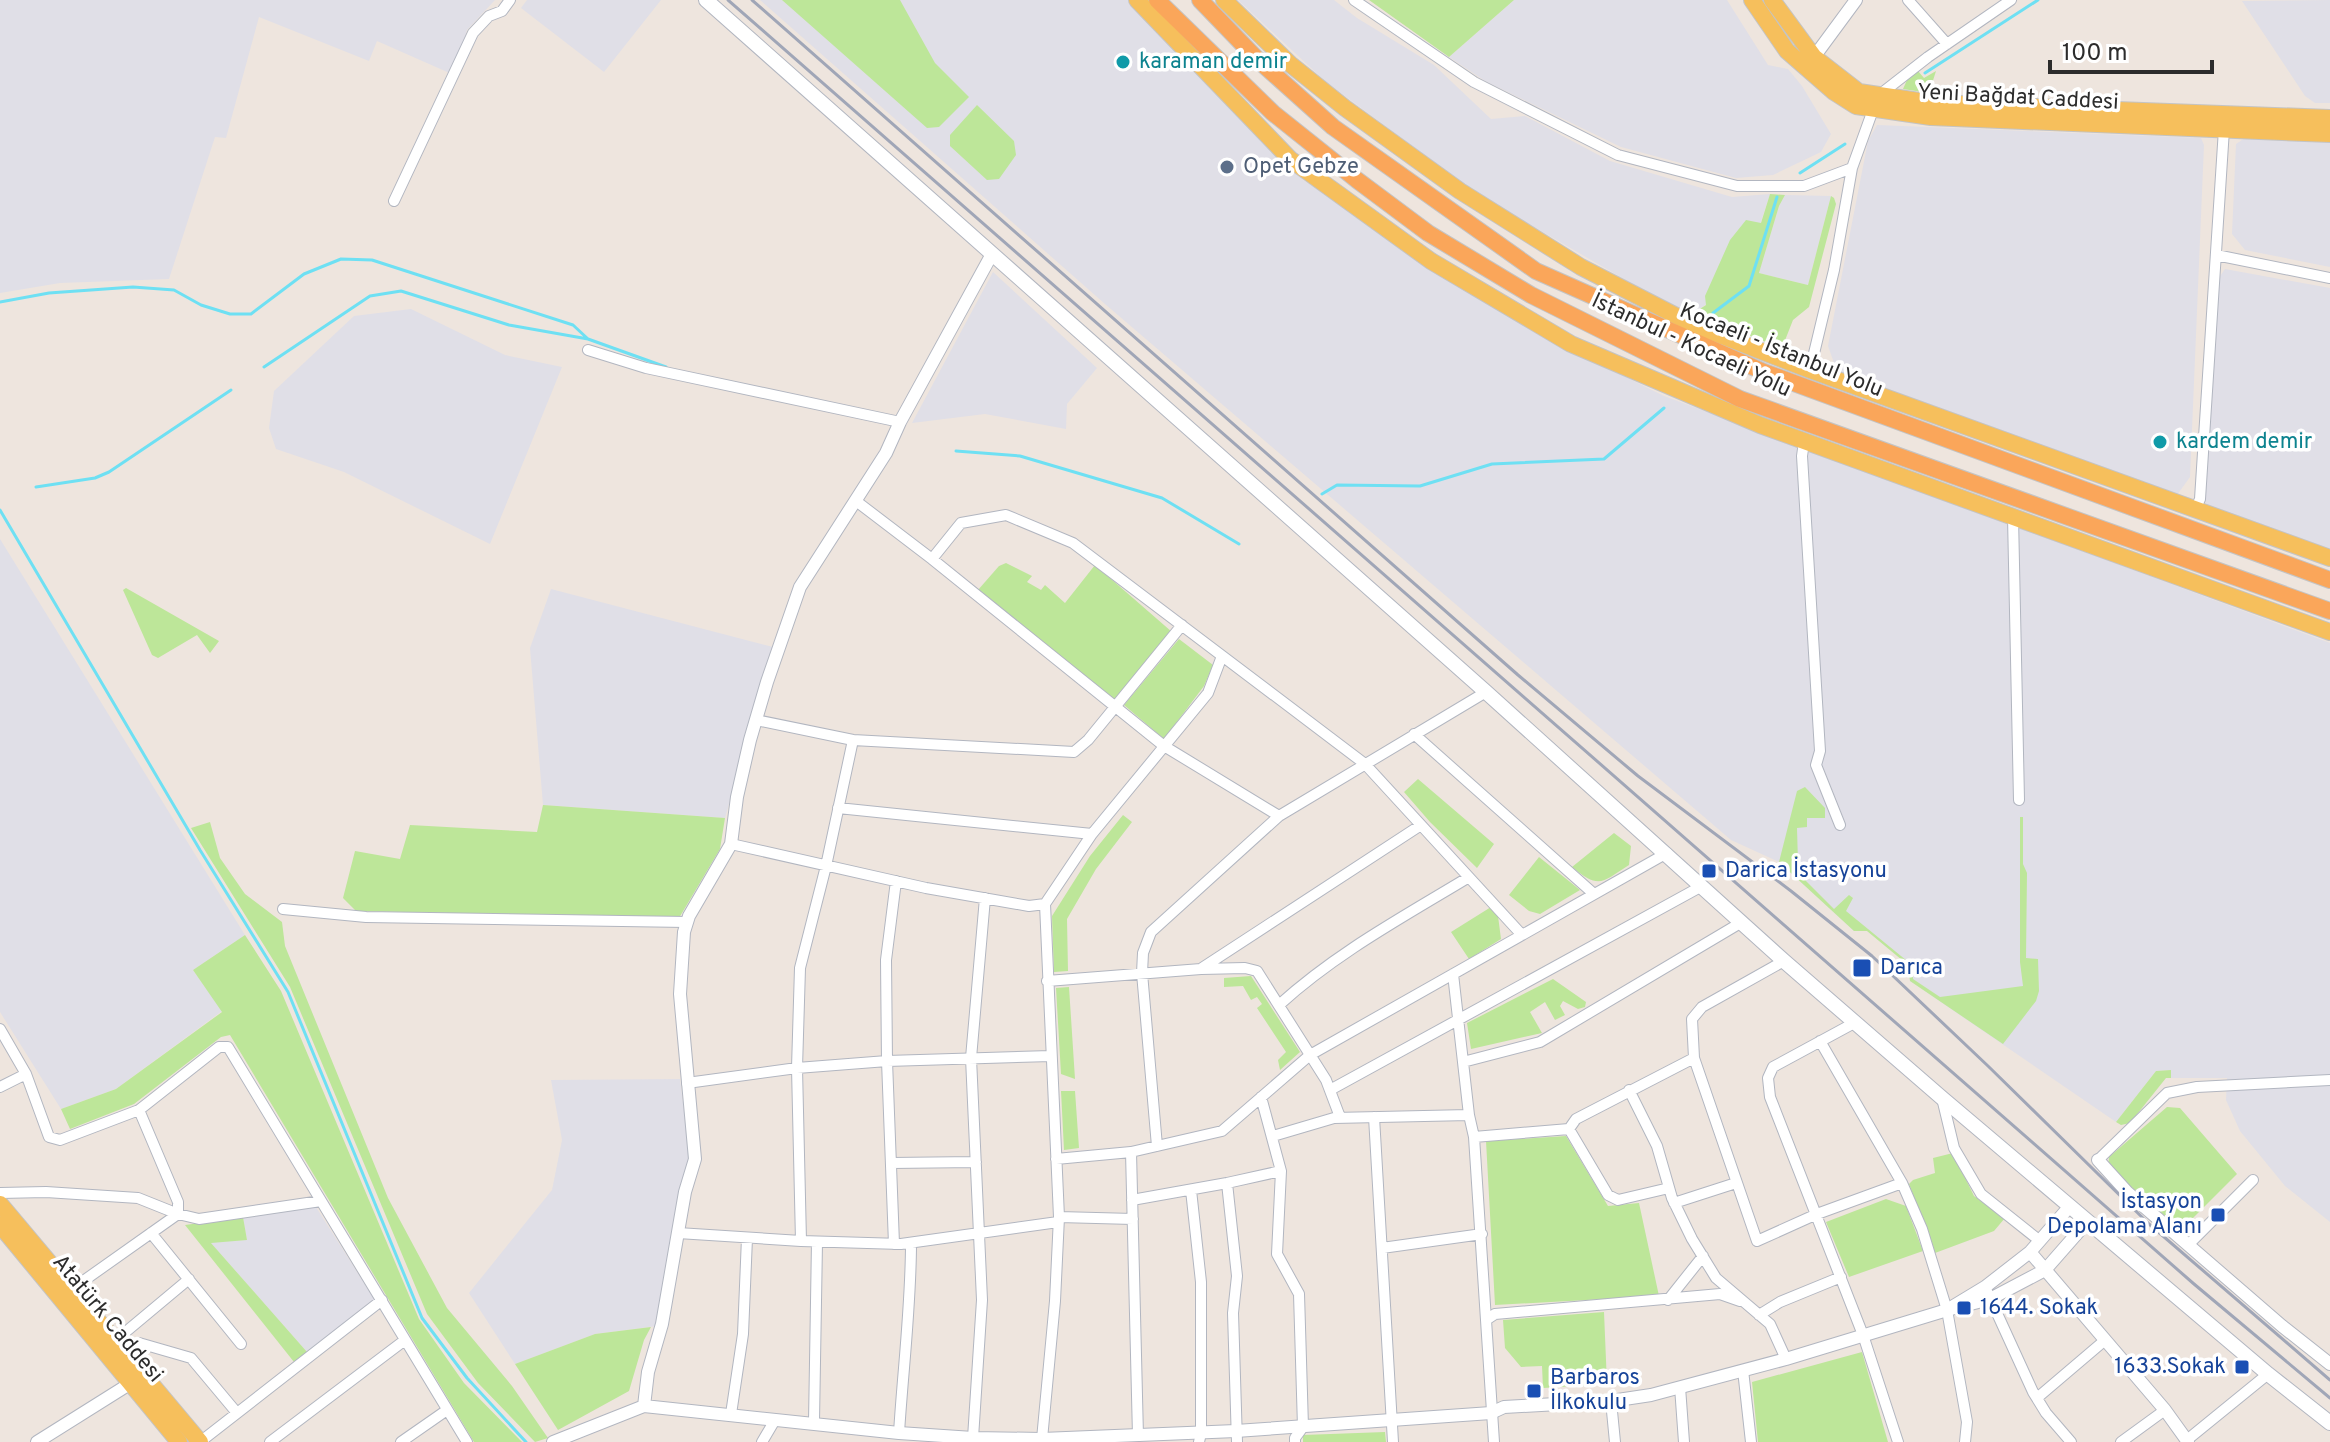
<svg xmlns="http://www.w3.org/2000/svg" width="2330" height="1442" viewBox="0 0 2330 1442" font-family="Overpass,sans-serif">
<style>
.industrial{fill:#e0dfe7}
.green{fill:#bde699}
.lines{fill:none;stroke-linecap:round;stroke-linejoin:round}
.stream{stroke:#6ee0f3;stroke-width:3}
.minor-casing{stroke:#b2b6c0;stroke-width:12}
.tertiary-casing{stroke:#b2b6c0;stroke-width:14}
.secondary-casing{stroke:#b2b6c0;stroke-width:16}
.primary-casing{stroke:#c4c4c4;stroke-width:18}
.trunk-casing{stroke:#c4c4c4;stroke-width:18}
.minor{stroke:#fff;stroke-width:10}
.tertiary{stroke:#fff;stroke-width:12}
.secondary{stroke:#fff;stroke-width:14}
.primary{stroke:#f6bf5c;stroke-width:16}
.trunk{stroke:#faa65a;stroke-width:16}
.rail{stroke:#a0a6b7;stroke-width:3}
.culture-dot{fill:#0f9aa8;stroke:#fff;stroke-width:3}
.service-dot{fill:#5c6f8a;stroke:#fff;stroke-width:3}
.transit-dot{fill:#1a4fb4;stroke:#fff;stroke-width:3}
.labels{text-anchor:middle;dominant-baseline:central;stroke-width:7;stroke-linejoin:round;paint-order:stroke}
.culture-label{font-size:22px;fill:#0d838f;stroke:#fff;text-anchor:start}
.street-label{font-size:22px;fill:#2c2c2c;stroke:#fff}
.service-label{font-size:22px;fill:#4e5e75;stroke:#fff;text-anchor:start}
.transit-label{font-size:22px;fill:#164399;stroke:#fff;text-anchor:start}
</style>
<rect width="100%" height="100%" fill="#eee5de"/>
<path class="industrial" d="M0 0H495L467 30 454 75 377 41 369 61 259 17 226 138 215 137 169 279 60 283 0 293Z
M527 0H661L604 72 521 8Z
M760 0H1136L1303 180 1537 333 1664 396 2330 643V1222L2285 1186 2240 1131 2226 1100 2227 1078H2171V1070L2156 1071 2116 1122 1910 981 1908 965 1867 931H1854L1779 862 1731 840 1105 304Z
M1238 0H1334L1357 18 1434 65 1491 119 1525 116 1610 161 1732 197 1770 194 1742 280 1692 314 1629 282 1474 192 1325 81Z
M1514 0H1727L1768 65 1788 69 1802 86 1831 134 1821 152 1773 175 1736 178 1621 147 1485 81 1449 57Z
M2330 0V103H2315L2305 96 2242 1Z
M1877 125 2201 138 2204 145 2190 477 2177 495 1838 374 1828 346 1868 141Z
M2245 138 2330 139V267L2245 250 2232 234 2236 144Z
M1785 195 1831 196 1808 285 1759 273 1779 206Z
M2225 269 2330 288V550L2210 507 2205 502 2218 279Z
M993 272 1097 368 1067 404 1066 429 985 414 912 423Z
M411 309 505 355 562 367 490 544 344 472 276 449 269 428 274 391 354 316Z
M0 539 245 935 193 970 222 1011 116 1089 61 1109 0 1012Z
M551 589 773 647 725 818 543 805 530 648Z
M680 1079 691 1167 657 1326 595 1334 515 1364 469 1293 552 1190 562 1140 551 1080Z
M316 1207 376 1302 307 1352 210 1242 247 1240 243 1217Z"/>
<path class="green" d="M782 0H900L935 63 969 97 939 127 927 128Z
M1369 0H1514L1449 57Z
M1918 71 1924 78 1936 71 1929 93 1903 89 1907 80Z
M977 105 1014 141 1016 155 999 179 987 180 950 146V135Z
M1770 194 1785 195 1779 206 1759 273 1808 285 1831 196 1834 198 1836 204 1809 307 1793 320 1782 348 1692 314 1706 305 1705 296 1730 240 1746 220 1761 223Z
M1006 563 1032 576 1027 582 1041 590 1045 585 1065 603 1095 565 1172 632 1115 701 978 590 999 566Z
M126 588 219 641 210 653 197 635 158 658 152 655 123 590Z
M1179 639 1213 665 1204 686 1164 739 1124 705Z
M1418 779 1494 844 1477 868 1430 822 1404 792Z
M1805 787 1825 808V818H1807V827L1797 828 1798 863 1814 862 1801 876 1834 909 1849 895 1853 898 1846 911 1912 965 1913 979 1940 997 2023 986 2020 962V817H2023V864L2027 873 2026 958 2038 959 2039 991 2036 1001 2003 1044 1910 981 1908 965 1867 931H1854L1779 862 1797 791Z
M543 805 725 818 720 849 679 918 356 911 343 898 355 851 400 859 410 825 537 832Z
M1123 815 1132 822 1096 869 1067 919 1068 971 1054 972 1052 916 1090 856Z
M210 822 220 858 245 894 282 922 285 946 388 1198 447 1308 512 1386 548 1438 535 1442 478 1383 427 1314 290 987 191 828Z
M1614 833 1631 846 1629 865C1602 882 1600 890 1572 867Z
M1539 857 1580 890 1540 914 1529 911 1509 895Z
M1491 907 1498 916 1501 939 1469 959 1451 932Z
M245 935 281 991 419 1319 464 1383 522 1442H474L230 1035 221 1037 134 1104 70 1129 61 1109 116 1089 222 1012 193 970Z
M1251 976 1300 1052 1280 1070 1278 1060 1286 1052 1257 1008 1262 1004 1257 997 1251 1000 1243 986 1224 987V978Z
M1553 979 1586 1002 1585 1007 1578 1009 1563 1001 1560 1006 1565 1015 1555 1020 1545 1002 1530 1012 1542 1033 1471 1049 1467 1023Z
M1069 987 1075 1079 1061 1074 1056 988Z
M2171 1070V1078H2166L2130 1123 2121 1125 2116 1122 2156 1071Z
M1061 1091H1075L1079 1148 1064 1150Z
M2167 1107 2180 1108 2237 1174 2181 1230 2108 1167 2109 1157Z
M1566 1136 1608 1206 1639 1203 1659 1296 1495 1305 1486 1141Z
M1953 1153 1974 1196 2005 1218 1994 1231 1935 1253 1909 1184 1913 1180 1935 1173 1933 1158Z
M1886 1199 1906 1206 1923 1251 1849 1277 1826 1222Z
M243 1217 247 1240 211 1243 307 1352 294 1362 185 1225Z
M1604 1312 1607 1384 1543 1388 1542 1366 1521 1367 1505 1348 1503 1320Z
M651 1327 644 1340 629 1391 558 1430 515 1364 595 1334Z
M1862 1352 1888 1442H1758L1752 1382Z
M1385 1432 1386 1442H1303V1435Z"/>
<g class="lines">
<path class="stream" d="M1925 73 2038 0
M1800 173 1845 144
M0 302 49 293 133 287 174 290 201 305 230 314H251L304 274 341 259 372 260 573 325 588 339
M1713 313 1749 286 1777 197
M264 367 370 296 401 291 509 325 588 339 666 367
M956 451 1020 456 1162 498 1239 544
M36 487 95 478 109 472 231 390
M1322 494 1337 485 1420 486 1492 464 1604 459 1664 408
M0 510 200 850 288 992 422 1318 467 1378 526 1442"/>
<g class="minor-casing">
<path id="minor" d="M1354 0 1474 82 1618 155 1737 186H1804L1852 168
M1908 0 1947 44
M394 201 473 33 489 16 502 11 510 0
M2216 255 2330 278
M588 350 646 368 900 422
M1810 370 1834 270 1852 168 1878 96 1928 57 2011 0
M1804 442 1802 456 1820 751 1816 765 1840 825
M856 501 932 559 1164 746 1279 816
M2195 510 2200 499 2224 129
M2013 517 2019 800
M932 559 961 523 1006 515 1073 543 1365 764 1522 935
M756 720 853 740 1074 752 1088 740 1182 625
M1414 734 1594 894
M838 808 1092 834
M731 844 926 888 1029 906 1045 904
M283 909 366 917 687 922
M1784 961 1702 1007 1692 1019 1694 1058 1757 1241 1817 1214 1902 1183
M1202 968 1421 825
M1453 974 1469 1115 1474 1137 1494 1442
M1047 981 1201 969 1245 968 1257 971 1326 1080 1340 1117
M1279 1005C1336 953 1403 917 1469 877
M1856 1022 1773 1067 1768 1078 1770 1097 1863 1335 1898 1442
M0 1029 26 1074 49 1137 60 1140 139 1110 219 1047H228L467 1442
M1820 1041 1902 1183 1922 1229 1947 1310 1967 1422 1965 1442
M1463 1062 1540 1042 1742 922
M687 1083 797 1068 887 1061 1051 1056
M0 1087 26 1074
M1330 1090 1702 886
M1629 1090 1657 1146 1672 1198 1692 1239 1716 1278 1770 1324 1786 1359
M1942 1098 1954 1148 1981 1194 2040 1241
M139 1110 178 1202V1214
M1374 1117 1393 1442
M1569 1129 1608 1195 1618 1200 1669 1188
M1273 1136 1334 1118 1469 1115
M1474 1137 1569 1129 1576 1119 1694 1058
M1157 1146 1142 973 1143 953 1151 932 1279 816 1486 692
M1131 1152 1138 1436
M1056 1159 1131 1152 1222 1131 1310 1055 1667 853
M2098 1160 2167 1093 2197 1087 2330 1080
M891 1163 976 1162
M1281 1171 1277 1254 1299 1294 1303 1427 1295 1438V1442
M1227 1183 1237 1276 1233 1313 1237 1442
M1191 1190 1201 1282V1433L1199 1442
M0 1193 46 1192 138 1198 178 1214 199 1219 321 1201
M1132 1200 1227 1183 1281 1171 1261 1097
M1674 1203 1736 1183
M1059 1217 1133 1219
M151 1233 241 1344
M678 1233 801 1241 797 1068 800 968 826 866 853 740
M801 1241 901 1244 1058 1222
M894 1244 887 1061 886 960 896 881
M2189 1244 2253 1180
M1382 1248 1482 1234
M1985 1287 2033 1392 2046 1413 2071 1442
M72 1289 178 1214
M1668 1300 1703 1256
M1759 1315 1780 1302 1841 1277
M1486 1320 1495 1314 1720 1294 1740 1301
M116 1340 189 1279
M127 1353 139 1343 191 1358 237 1413
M1743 1370 1751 1442
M1680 1387 1684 1442
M2037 1398 2104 1341
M1611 1401 1615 1442
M731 1414 743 1334 747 1238
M814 1422 817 1242
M899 1433C903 1369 911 1306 911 1243
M973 1438 982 1300 971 1058 985 898
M1042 1439 1055 1301 1059 1217 1045 904 1092 834 1208 693 1222 656
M2187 1440 2268 1374
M200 1442 382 1300
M270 1442 405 1340
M401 1442 447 1410
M762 1442 775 1420
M2121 1442 2165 1410"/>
</g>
<g class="tertiary-casing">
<path id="tertiary" d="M1814 57 1856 0
M2098 1160 2127 1192 2282 1326 2330 1364
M2070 1206 2030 1252 1985 1287 1947 1310 1990 1299 2045 1270 2088 1221
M2030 1252 2165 1410 2188 1442
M644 1406 648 1372 662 1324 685 1192 695 1159 680 994 684 932 689 916 731 844 737 797 750 740 767 682 800 587 886 453 900 422 992 254
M37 1442 131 1383
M553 1442 644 1406 899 1433 973 1438 1042 1439 1236 1431 1491 1413 1504 1407 1611 1401 1651 1395 1786 1359 1947 1310"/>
</g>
<g class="secondary-casing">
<path id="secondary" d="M706 0 1486 692 1784 961 1942 1098 2268 1374 2330 1423"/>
</g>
<g class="primary-casing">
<path id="primary" d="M1137 0 1290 159 1431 261 1571 344 1760 425 2330 632
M1224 0 1290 64 1345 108 1460 191 1581 267 1694 325 1810 370 2330 558
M1752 0 1787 51 1834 92 1856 106 1931 117 2330 134
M1772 0 1814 57 1859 92 1932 103 2330 118
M0 1204 200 1442
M0 1225 179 1442"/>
</g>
<g class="trunk-casing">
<path id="trunk" d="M1157 0 1273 113 1357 180 1428 233 1531 295 1740 399 2330 611
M1200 0 1257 59 1333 127 1536 271 1764 372 2330 580"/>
</g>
<use href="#minor" class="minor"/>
<use href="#tertiary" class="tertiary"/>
<use href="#secondary" class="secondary"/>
<use href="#primary" class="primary"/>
<use href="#trunk" class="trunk"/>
<path class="rail" d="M728 0 2194 1284 2330 1398
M752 0 1518 675 1638 776 1791 891 1872 956 1988 1066 2149 1224 2330 1380"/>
</g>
<g class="culture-dot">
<circle cx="1123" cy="62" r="8"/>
<circle cx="2160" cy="442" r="8"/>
</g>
<circle class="service-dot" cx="1227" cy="167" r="8"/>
<g class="transit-dot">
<rect x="1701" y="863" width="16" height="16" rx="4"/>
<rect x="1852" y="958" width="20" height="20" rx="4"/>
<rect x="2210" y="1207" width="16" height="16" rx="4"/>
<rect x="1956" y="1300" width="16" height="16" rx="4"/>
<rect x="2234" y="1359" width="16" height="16" rx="4"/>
<rect x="1526" y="1383" width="16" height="16" rx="4"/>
</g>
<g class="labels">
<g class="culture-label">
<text x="1139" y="62">karaman demir</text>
<text x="2176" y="442">kardem demir</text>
</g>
<g class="street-label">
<text transform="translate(2018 98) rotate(3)">Yeni Bağdat Caddesi</text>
<text transform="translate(1691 346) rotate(25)">İstanbul - Kocaeli Yolu</text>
<text transform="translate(1781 351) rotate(22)">Kocaeli - İstanbul Yolu</text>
<text transform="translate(107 1319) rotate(50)">Atatürk Caddesi</text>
</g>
<g class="service-label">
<text x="1243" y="167">Opet Gebze</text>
</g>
<g class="transit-label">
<text x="1725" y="871">Darica İstasyonu</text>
<text x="1880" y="968">Darıca</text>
<text x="2202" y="1202" text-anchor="end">İstasyon<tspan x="2202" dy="25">Depolama Alanı</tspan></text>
<text x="1980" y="1308">1644. Sokak</text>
<text x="2226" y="1367" text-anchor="end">1633.Sokak</text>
<text x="1550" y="1378">Barbaros<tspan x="1550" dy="25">İlkokulu</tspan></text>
</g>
</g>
<path d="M2050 60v12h162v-12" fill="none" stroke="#2c2c2c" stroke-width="4"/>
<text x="2062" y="60" font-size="24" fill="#2c2c2c" stroke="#ffffff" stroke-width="6" paint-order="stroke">100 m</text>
</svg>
